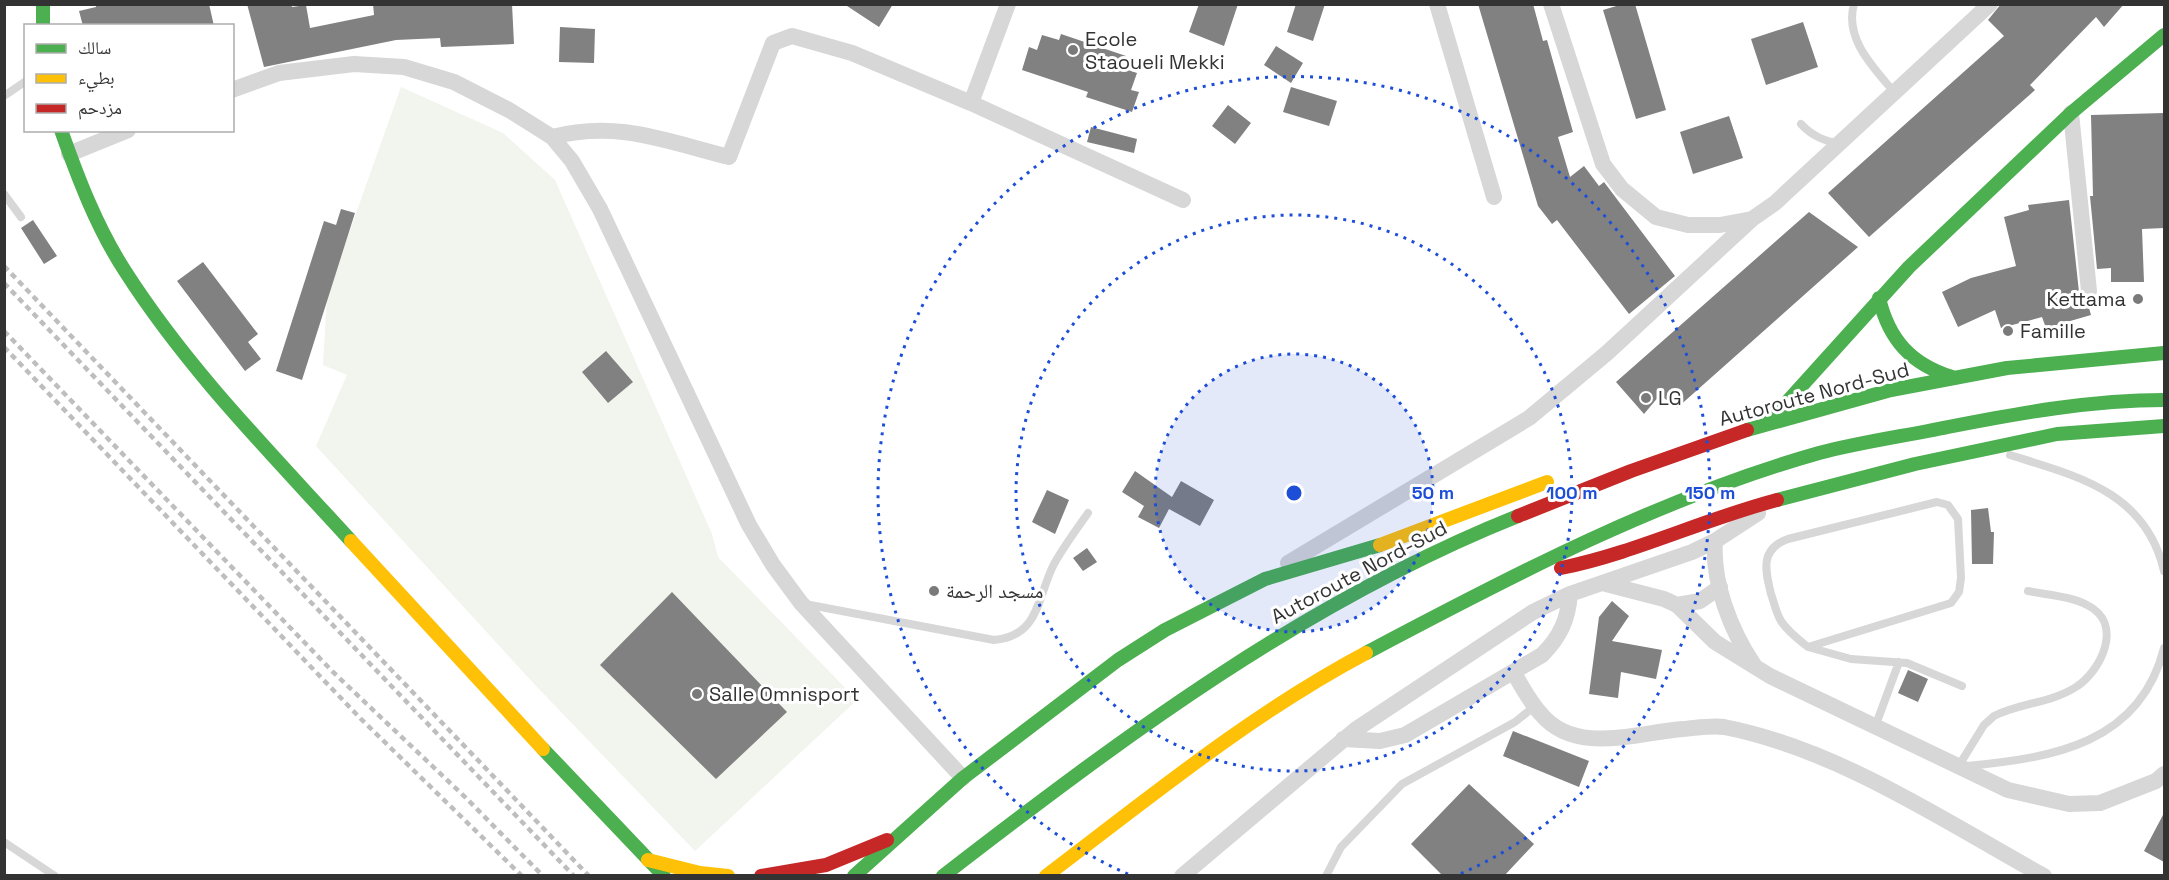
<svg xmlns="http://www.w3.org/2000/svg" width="2169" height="880" viewBox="0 0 2169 880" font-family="'Space Grotesk','Noto Naskh Arabic',sans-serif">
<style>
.green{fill:#f1f5ed}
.building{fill:#818181}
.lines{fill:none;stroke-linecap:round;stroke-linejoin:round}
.lane{stroke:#d7d7d7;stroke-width:8}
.street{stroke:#d7d7d7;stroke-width:16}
.fast{stroke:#4caf50;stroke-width:14}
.slow{stroke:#ffc107;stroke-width:14}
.jam{stroke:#c62828;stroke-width:14}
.rail{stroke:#bebebe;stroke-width:4.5;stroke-dasharray:6 4.5;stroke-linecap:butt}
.ring{fill:none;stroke:#1d4ed8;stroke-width:3;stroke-dasharray:3 6}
.poi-dot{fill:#7a7a7a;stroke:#fff;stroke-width:2}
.labels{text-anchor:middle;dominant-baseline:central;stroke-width:6;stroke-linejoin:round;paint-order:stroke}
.poi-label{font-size:20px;fill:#333;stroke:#fff;text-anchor:start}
.street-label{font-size:20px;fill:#333;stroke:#fff}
.centre{fill:#1d4ed8;stroke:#fff;stroke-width:3}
.ring-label{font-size:18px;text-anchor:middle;font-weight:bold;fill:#1d4ed8;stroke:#fff;stroke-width:6;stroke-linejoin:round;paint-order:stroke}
</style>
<rect width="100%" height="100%" fill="#fff"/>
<path class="green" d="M401 87 503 133 555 180 712 534 718 557 857 700 695 851 537 687 316 446 347 375 323 365 327 295Z"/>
<path class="building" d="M96 4H209L214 26H83L79 11 96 7Z
M247 4H291L292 7 306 5 310 28 374 15 373 4H512L514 44 441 47 440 38 396 40 264 67Z
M844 4H893L879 27Z
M1199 4H1238L1224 46 1189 32Z
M1296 4H1325L1313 41 1287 32Z
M1478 4H1533L1543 41 1547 40 1573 132 1558 137 1570 177 1584 166 1599 186 1604 182 1675 276 1629 314 1557 220 1552 224 1538 206Z
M1623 4H1635L1666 110 1636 119 1603 10Z
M2001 4H2124L2104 27 2096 17 2030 85 2035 90 1869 237 1828 193 2004 36 1988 20Z
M1803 22 1818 67 1766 85 1751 39Z
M560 27 595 29 594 63 559 62Z
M1061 34 1126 56 1122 68 1137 73 1131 90 1139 92 1132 112 1086 97 1088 92 1022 70 1029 47 1037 50 1042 35 1059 40Z
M1276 46 1303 63 1291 83 1264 65Z
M1291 87 1337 101 1329 126 1283 112Z
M1228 105 1251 123 1235 144 1212 126Z
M2164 113V228L2142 229 2144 282H2111V268L2097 269 2090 196H2093L2091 115Z
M1729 116 1743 158 1693 174 1680 132Z
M1091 127 1137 139 1134 153 1087 142Z
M2069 200 2079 292 2087 301 2091 315 2046 328 2042 317 2001 328 1995 310 1958 327 1942 292 1971 278 2016 266 2004 217 2029 210 2028 205Z
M341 209 355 213 302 380 276 371 324 221 336 225Z
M1809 212 1858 247 1677 408 1660 395 1644 414 1616 382Z
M33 220 57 256 44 264 21 228Z
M203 262 258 334 248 342 261 359 245 371 177 281Z
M606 351 633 382 608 403 582 372Z
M1135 471 1172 497 1181 481 1214 500 1200 526 1169 509 1159 528 1138 517 1144 506 1122 492Z
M1047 490 1069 500 1055 534 1032 522Z
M1988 508 1991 532H1994L1993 564H1972L1971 510Z
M1087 548 1097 562 1083 571 1073 558Z
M672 592 787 712 716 779 600 665Z
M1612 601 1629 616 1612 641 1662 650 1656 679 1621 672 1618 698 1589 694 1599 617Z
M1908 670 1928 679 1918 702 1898 693Z
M1513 731 1589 761 1579 787 1503 756Z
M1469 784 1534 844 1504 876H1443L1411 844Z
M2164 813V862L2144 851Z"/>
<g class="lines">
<path class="lane" d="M1854 4C1844 39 1874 68 1894 92
M4 96 26 81
M1801 124C1812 136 1823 140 1839 144
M4 194 21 217
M2010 455C2077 476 2146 492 2164 571
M1937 502 1948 505 1958 519 1961 578 1959 592 1951 603 1808 647C1798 639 1788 632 1781 621 1776 613 1774 602 1771 594 1765 570 1760 549 1788 539Z
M805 604 994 640C1040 636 1037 597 1054 564 1064 546 1076 530 1088 513
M1808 647 1851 659 1907 663 1962 686
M1875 727 1899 662
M1967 766C2052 758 2140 744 2164 648
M1958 767 1984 725 1994 716C2020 703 2051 703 2076 687 2102 670 2124 623 2087 605 2070 596 2047 595 2028 591
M4 842 55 876
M1326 876 1341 847 1402 784 1515 722 1535 706"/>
<path class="street" d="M1437 4 1494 197
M1551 4 1603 164 1622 189 1656 217 1688 225H1720L1752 219 1775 203 1990 4
M232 90 279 73 354 64 404 67 454 82 509 110 552 137 572 161 600 209 749 525 773 565 801 603 963 778
M971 103 1008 4
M2071 113 2089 291
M552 137C618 120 665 141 729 157L773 43 792 36 852 53 971 103 1183 200
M69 154 128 130
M1715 541C1712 583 1731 631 1754 665
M1288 563 1529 418 1607 353 1752 219
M1606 584 1664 599 1677 605 1715 642 1770 676 2008 790 2069 804 2100 803 2156 781 2164 774
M1677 605 1700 601 1720 587
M1514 673C1522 687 1530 702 1541 714 1576 756 1638 732 1683 729 1696 728 1712 725 1724 727 1838 749 1944 821 2044 876
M1343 739 1380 741 1405 735 1542 655C1560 637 1568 620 1570 594
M1182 876 1355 730 1533 612 1570 594 1692 552 1715 541 1758 513"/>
<path class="fast" d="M43 4V26
M61 130C78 178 97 228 125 271 189 371 272 454 351 541
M1879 298C1889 340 1911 364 1952 377
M1769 422 1909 267 2071 113 2164 35
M1747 430 1891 390 2007 368 2164 353
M1777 500 1915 464 2057 434 2164 426
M1366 653C1511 576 1660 498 1819 453 1861 442 1905 436 1948 427 2019 413 2092 400 2164 400
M543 749 664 876
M854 876 963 778 1118 660 1165 630 1265 579 1380 545
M943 876C1123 737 1305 601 1518 516"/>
<path class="slow" d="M351 541 543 749
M1380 545 1547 482
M648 860 700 873 728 876
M1046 876C1149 798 1251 714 1366 653"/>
<path class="jam" d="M1518 516 1631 471 1747 430
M1561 568C1635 553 1704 519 1777 500
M761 876 826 865 887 840"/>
<path class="rail" d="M4 266 589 876
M4 283 574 876
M4 331 333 672 465 797 543 876
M4 347 361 719 522 876"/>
</g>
<circle cx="1294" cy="493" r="139" fill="#1d4ed8" fill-opacity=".12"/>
<g class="ring">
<circle cx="1294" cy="493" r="139"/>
<circle cx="1294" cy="493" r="278"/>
<path d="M1128 874A416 416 0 1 1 1460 874"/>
</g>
<g class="poi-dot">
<circle cx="1073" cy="50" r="6"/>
<circle cx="2138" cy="299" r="6"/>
<circle cx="2008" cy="331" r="6"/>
<circle cx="1646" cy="398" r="6"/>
<circle cx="934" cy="591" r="6"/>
<circle cx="697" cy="694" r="6"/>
</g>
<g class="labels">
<g class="poi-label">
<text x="1085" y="39">Ecole<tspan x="1085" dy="23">Staoueli Mekki</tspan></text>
<text x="2126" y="299" text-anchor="end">Kettama</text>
<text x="2020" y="331">Famille</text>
<text x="1658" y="398">LG</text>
<text x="946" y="591">مسجد الرحمة</text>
<text x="709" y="694">Salle Omnisport</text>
</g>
<g class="street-label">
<text transform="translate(1814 394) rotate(-15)">Autoroute Nord-Sud</text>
<text transform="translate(1359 572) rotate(-28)">Autoroute Nord-Sud</text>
</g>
</g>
<circle cx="1294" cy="493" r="9" class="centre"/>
<g class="ring-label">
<text x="1433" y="499">50 m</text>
<text x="1572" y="499">100 m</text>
<text x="1710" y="499">150 m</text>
</g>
<rect width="2169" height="880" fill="none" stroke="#333333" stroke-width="12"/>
<rect x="24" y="24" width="210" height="108" fill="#ffffff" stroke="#adadad" stroke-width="1.5"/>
<rect x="36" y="44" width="30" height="9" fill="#4caf50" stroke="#adadad" stroke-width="1.5"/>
<text x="78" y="54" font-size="18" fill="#333333">سالك</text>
<rect x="36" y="74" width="30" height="9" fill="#ffc107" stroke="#adadad" stroke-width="1.5"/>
<text x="78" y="84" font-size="18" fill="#333333">بطيء</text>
<rect x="36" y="104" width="30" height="9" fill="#c62828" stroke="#adadad" stroke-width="1.5"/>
<text x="78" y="114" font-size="18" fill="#333333">مزدحم</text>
</svg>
